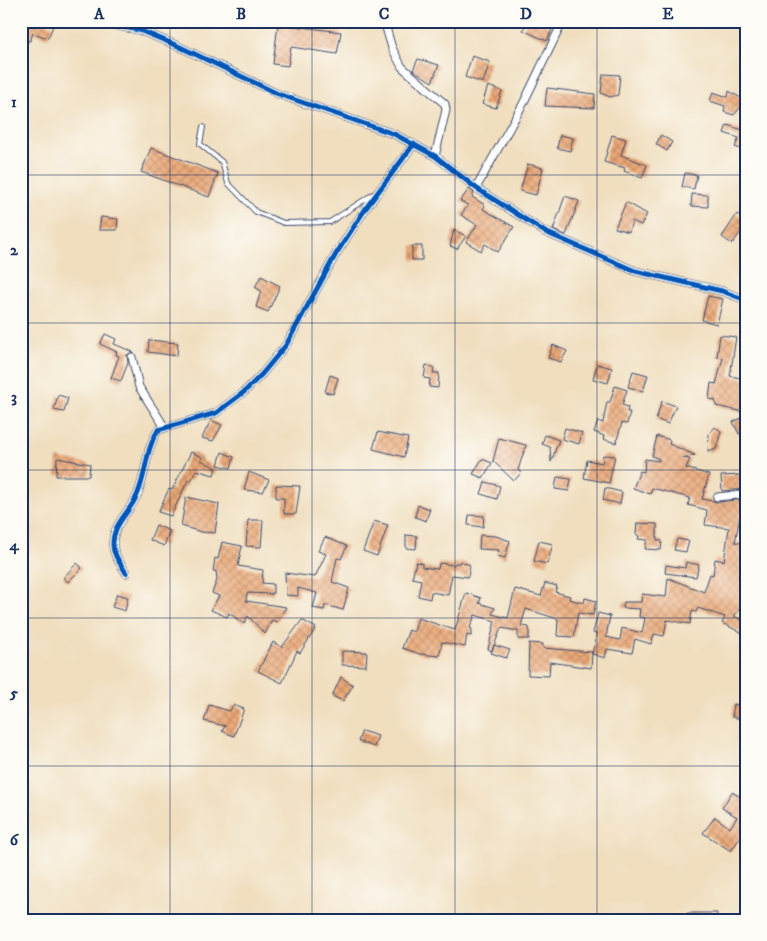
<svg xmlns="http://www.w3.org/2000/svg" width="767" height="941" viewBox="0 0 767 941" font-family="'IM FELL DW Pica',serif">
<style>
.building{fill:url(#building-cross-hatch)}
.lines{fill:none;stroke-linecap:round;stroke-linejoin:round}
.lane-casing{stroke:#3b496c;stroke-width:6}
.street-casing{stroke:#3b496c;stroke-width:9}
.lane{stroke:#fff;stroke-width:4}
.street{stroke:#fff;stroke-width:7}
.cycleway-casing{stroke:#fdfcf7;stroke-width:8}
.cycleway{stroke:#0057b8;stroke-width:5}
.grid{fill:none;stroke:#1b2f5e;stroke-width:1;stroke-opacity:0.55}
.neatline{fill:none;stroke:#1b2f5e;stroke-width:2}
.grid-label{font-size:16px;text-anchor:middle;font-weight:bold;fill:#1b2f5e}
</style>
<defs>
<pattern id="building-cross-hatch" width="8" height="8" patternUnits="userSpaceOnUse" patternTransform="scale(1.25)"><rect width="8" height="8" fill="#eca876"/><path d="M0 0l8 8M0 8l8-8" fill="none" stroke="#be8964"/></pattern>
</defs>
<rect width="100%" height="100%" fill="#fdfcf7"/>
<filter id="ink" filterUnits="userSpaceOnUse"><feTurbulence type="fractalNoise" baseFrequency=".02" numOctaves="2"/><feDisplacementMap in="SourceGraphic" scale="10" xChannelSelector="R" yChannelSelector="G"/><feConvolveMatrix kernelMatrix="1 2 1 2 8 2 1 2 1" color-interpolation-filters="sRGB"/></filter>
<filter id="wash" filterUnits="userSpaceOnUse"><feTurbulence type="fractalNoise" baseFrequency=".0096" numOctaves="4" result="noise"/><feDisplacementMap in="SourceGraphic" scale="20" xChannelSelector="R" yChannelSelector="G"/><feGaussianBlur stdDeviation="1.12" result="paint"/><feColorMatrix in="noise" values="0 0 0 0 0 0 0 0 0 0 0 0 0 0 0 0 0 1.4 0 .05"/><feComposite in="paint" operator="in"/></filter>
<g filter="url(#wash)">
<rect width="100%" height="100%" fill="#f0debe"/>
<g id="blocks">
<path class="building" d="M21 21H41L53 26 48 38 33 33 30 41 21 40Z
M527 21H537L552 29 547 41 523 30Z
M278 24 341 32 337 54 291 47 288 66 273 64Z
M472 56 490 62 483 83 465 77Z
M418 59 439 65 432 82 413 70Z
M603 74 620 75 618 95 610 97 601 93Z
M488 86 502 91 496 108 482 104Z
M547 88 595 94 594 108 545 106Z
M729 91 746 101 734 115 724 112 725 106 710 101 713 92 728 97Z
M746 123V151L735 147 739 138 724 133 727 125 743 130Z
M560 135 573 138 570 151 557 148Z
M612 135 626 139 621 155 647 165 642 178 624 171 625 168 604 162Z
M661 135 672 142 667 151 656 144Z
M151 148 218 173 209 197 141 172Z
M528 164 543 168 536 195 520 191Z
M685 173 697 175 694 189 682 187Z
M469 189 474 193 472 197 485 205 483 209 514 227 498 252 485 244 481 251 466 242 477 225 461 215 468 205 460 201Z
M692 194 708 195V207L691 206Z
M565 196 579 201 566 235 553 230Z
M626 202 647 214 641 225 632 221 629 232 615 228Z
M737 214 746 220V236L741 232 732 244 722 237Z
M101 217 118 219 117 230H99Z
M454 230 466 236 457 249 450 246Z
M412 246H422V260H412Z
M261 276 280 286 268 312 256 307 261 291 255 287Z
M708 296 723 299 717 324 702 320Z
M105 334 116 339 114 344 133 352 127 355 128 363 121 381 111 378 119 356 116 355 117 352 100 344Z
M720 335 736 337 730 376 746 379 744 412 716 406 715 400 709 399 711 383 716 384 723 358 717 357Z
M149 340 178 343 177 356 148 352Z
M553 345 567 351 561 362 548 358Z
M597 364 612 368 608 383 593 379Z
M426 365 434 368 433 373H439L438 388 429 387 430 379 424 378Z
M633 371 648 375 643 391 628 387Z
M330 375 338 378 333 394 325 392Z
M615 386 627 390 622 405 628 407 627 412H630L627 424 622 423 616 443 603 439 604 436 594 432 598 421 603 423 607 402H610Z
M58 395 68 398 64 412 54 410Z
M662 401 676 406 668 424 656 419Z
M746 416V431L739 434 733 422Z
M211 420 222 425 213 441 202 438Z
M715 427 721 431 716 449 708 452 709 434Z
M565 428 582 433 579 444 562 439Z
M378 432 408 438 404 457 373 449Z
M545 435 559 440 551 462 550 447 542 444Z
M657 436 670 440 669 444 695 455 683 458 690 459 686 468 709 475 702 499 718 502 746 499V518L740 517 735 542 746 544V593L740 599 745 603 734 616 746 622V635L722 623 725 617 698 608 696 612 692 611 690 624 667 620 664 636 654 634 651 644 635 639 632 653 607 649 605 658 592 654 597 634 593 633 598 613 610 616 606 637 620 640 622 628 642 633 645 618 639 617 640 609 623 608 624 602H641L642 594 666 597 668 578 704 592 710 574 713 575 715 559 724 561 729 528 705 525 707 510 688 505 690 498 652 488 650 494 633 488 640 471 644 472 645 459 659 461V459L652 456Z
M499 438 526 445 518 470 521 473 514 481 493 461Z
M191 452 202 457 201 460 216 468 214 475 196 470 191 481 188 480 171 516 158 512 169 489 172 490Z
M222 452 234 457 231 468 218 465Z
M603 455 615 456 609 483 584 478 587 460 602 463Z
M57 458 90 464 89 476H56Z
M482 459 492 463 483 478 473 474Z
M249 472 269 480 263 492 244 490Z
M742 475V481H746V489L722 491 721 476Z
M557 477 571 479 569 491 555 489Z
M485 482 500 486 497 499 481 494Z
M276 485 300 486 296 514H284V498H276Z
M605 488 622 492 620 504 603 500Z
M186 497 219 504 215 533 201 532 181 526Z
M418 505 430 509 426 521 415 517Z
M469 515 484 516 483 527 468 525Z
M248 520H263L261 547 246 546Z
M374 521 388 525 377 556 363 551Z
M637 523 657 524V540L662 541 661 550 645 549 647 540 638 539 639 536 636 534Z
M156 525 170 531 164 546 150 540Z
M406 535 417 536 416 549 406 548Z
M480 535 496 536 510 541 505 558 497 556 499 550 479 549Z
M325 537 347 546 341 559 337 558 332 582 349 588 343 610 325 605 324 610 313 608 317 593 298 588V596L286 595 285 573 315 577 326 554 318 551Z
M677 539 689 541 686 552 674 550Z
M539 541 553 544 547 564 534 561Z
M222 542 242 546 238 566 263 570 262 583 273 584V594L247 593 246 601 286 607 277 622 272 620 265 634 248 616 244 624 229 613 227 617 211 610 219 596 212 593 217 580 216 571H213L215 558 218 559Z
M460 561 470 565 468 577 452 575 448 595 431 592 430 599 418 596 421 580 412 578 416 562 422 563V567L438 569 439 563 454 565 455 563H459Z
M686 562 699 565 696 577 665 573 666 565 685 568Z
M77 563 82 568 68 582 63 578Z
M545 583 557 586 555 592 570 596 569 599 584 603 585 598 596 601 593 615 578 613 574 637 557 636 558 619 526 609 521 626 529 627V639H518V631L501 628 492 651 488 649 495 621 475 615 470 628 472 629 471 636 467 635 465 647 442 642 439 656 420 654 402 648 409 630 414 632 418 618 455 630 466 593 481 598 479 603 495 608 492 614 508 618 515 589 541 596Z
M117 594 128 597 125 611 112 607Z
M302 620 316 628 300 653 297 651 282 683 258 671 273 642 282 647Z
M529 643 543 644V648L592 652 591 668 550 662 549 676 528 675Z
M494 645 510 650 506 658 491 653Z
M342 651 367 652 366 666 342 665Z
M341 677 353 685 343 701 332 696Z
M734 704 746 707V720L732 717Z
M209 705 230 711 233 705 244 709 234 736 222 731 225 726 204 721Z
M362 731 378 736 374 747 358 741Z
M732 792 746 800V829L731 851 703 833 715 817 730 828 737 817 722 808Z
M687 913H717L716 920H688Z"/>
</g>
</g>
<g filter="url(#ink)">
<use href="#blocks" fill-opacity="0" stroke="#3b496c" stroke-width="1"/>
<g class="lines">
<g class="lane-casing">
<path id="lane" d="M203 127 200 144 222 162 228 183 256 212 284 223 330 222 375 193"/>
</g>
<g class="street-casing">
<path id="street" d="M92 21 139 30 178 46 278 94 394 134 435 156 476 188 545 232 635 271 722 291 746 300
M384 21 392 48 402 67 445 104 446 110 435 156
M476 188 523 104 563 21
M132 357 139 387 164 426
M717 497 746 494
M126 573C121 564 113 555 113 545 112 523 131 512 138 493 147 471 145 451 158 430L216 413 244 392 262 374 286 345 336 254 366 208 414 144"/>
</g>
<use href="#lane" class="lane"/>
<use href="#street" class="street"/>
<g class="cycleway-casing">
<path id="cycleway" d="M92 21 139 30 178 46 278 94 394 134 435 156 476 188 545 232 635 271 722 291 746 300
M126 573C121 564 113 555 113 545 112 523 131 512 138 493 147 471 145 451 158 430L216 413 244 392 262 374 286 345 336 254 366 208 414 144"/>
</g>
<use href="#cycleway" class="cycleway"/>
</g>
</g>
<path class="grid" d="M170 21V920M312 21V920M455 21V920M597 21V920M21 175H746M21 323H746M21 470H746M21 618H746M21 766H746"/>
<rect width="767" height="941" fill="none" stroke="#fdfcf7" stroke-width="55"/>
<rect x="28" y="28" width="712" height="886" class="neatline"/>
<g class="grid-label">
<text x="99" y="19">A</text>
<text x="241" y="19">B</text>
<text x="384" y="19">C</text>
<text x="526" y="19">D</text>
<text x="668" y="19">E</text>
<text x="14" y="107">1</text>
<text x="14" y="255">2</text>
<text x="14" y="402">3</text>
<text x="14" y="550">4</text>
<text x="14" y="698">5</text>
<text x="14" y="845">6</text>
</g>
</svg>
